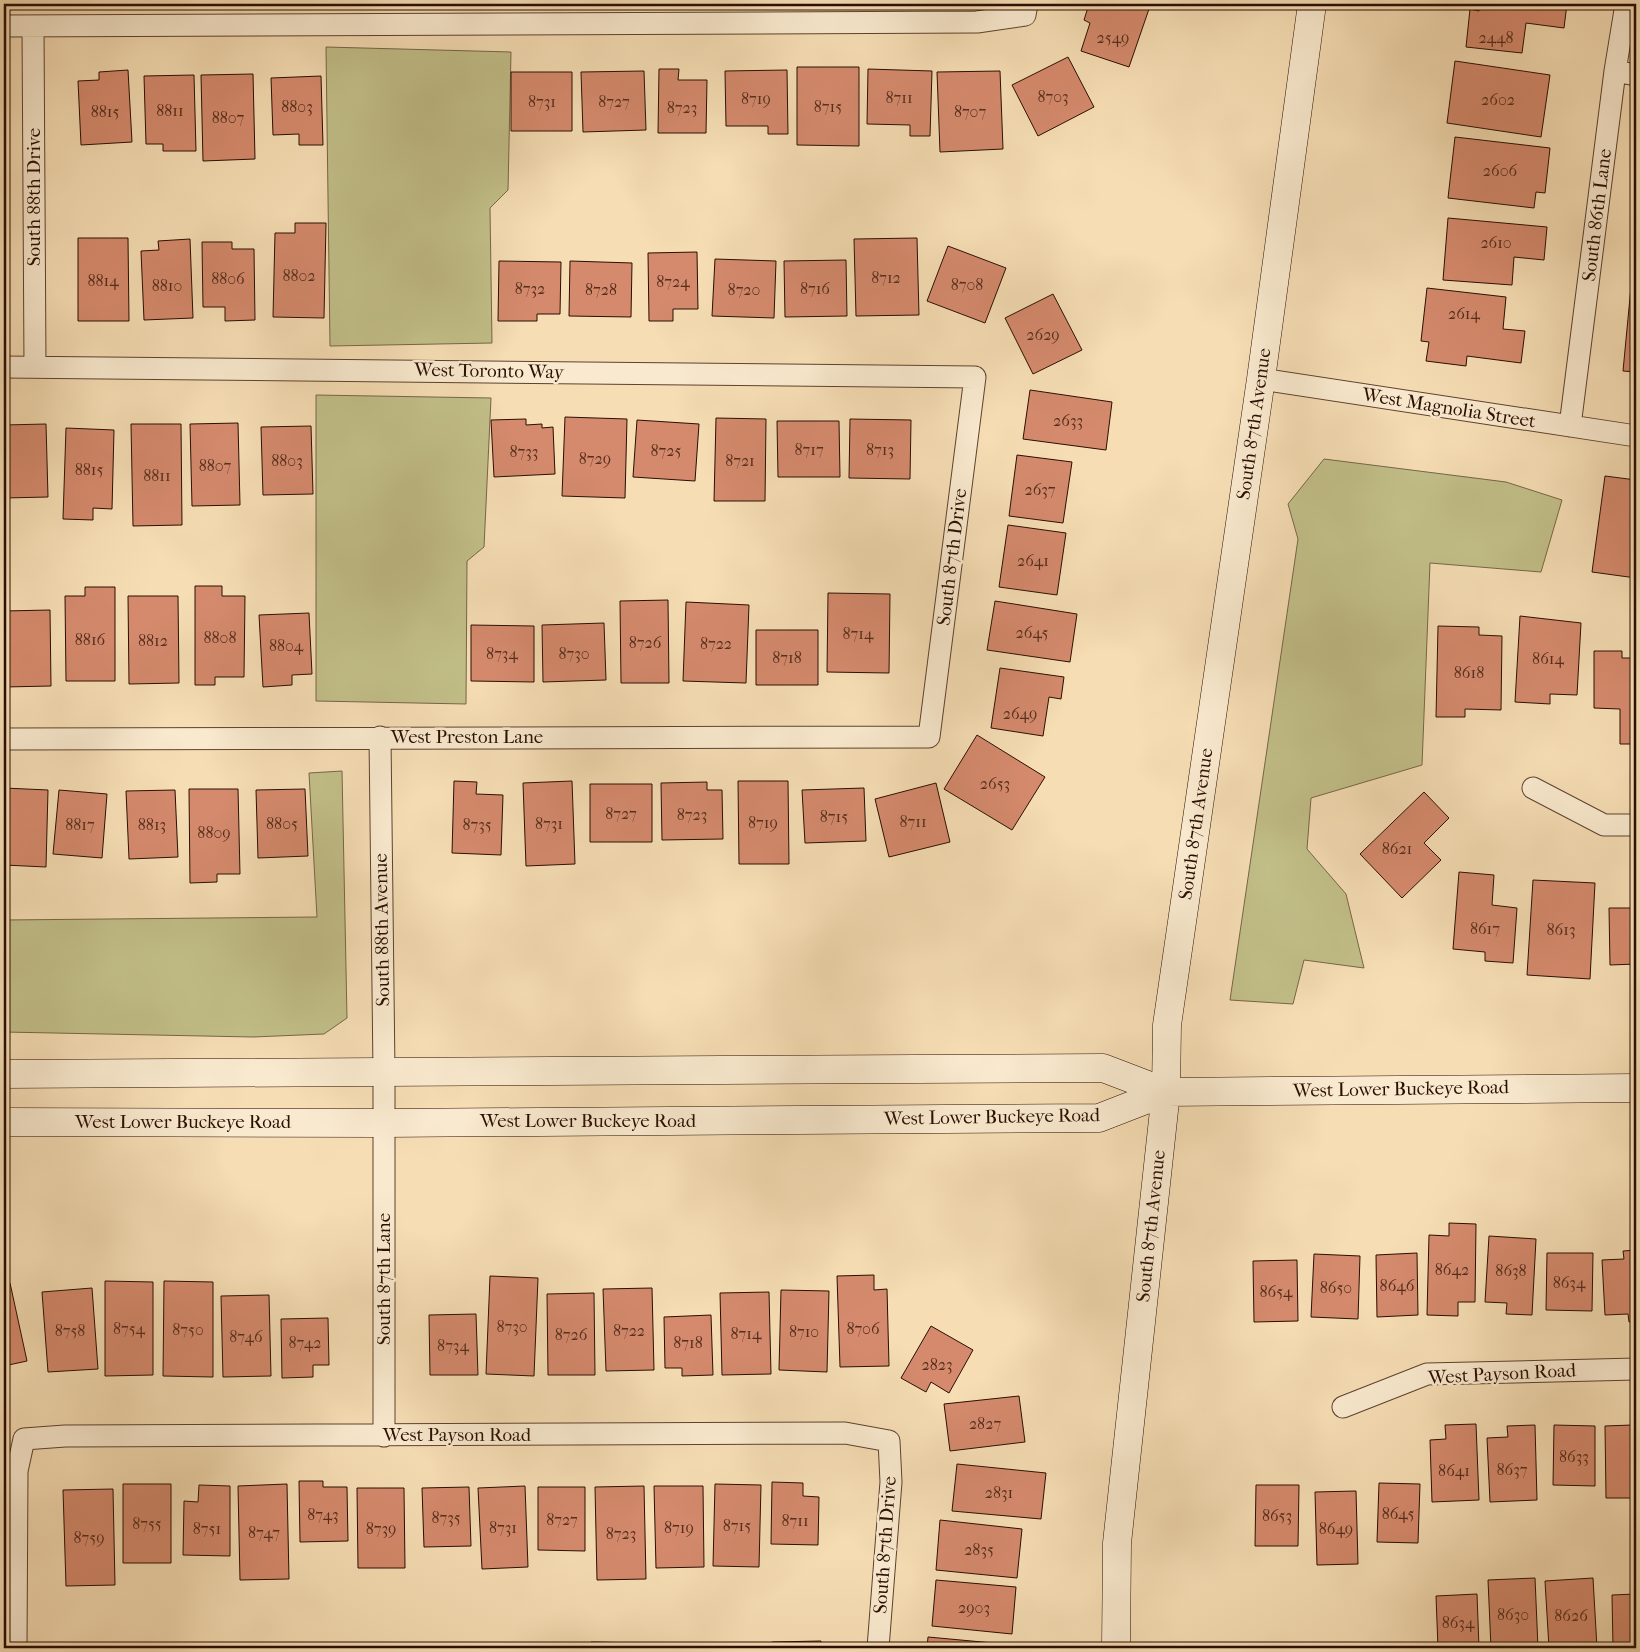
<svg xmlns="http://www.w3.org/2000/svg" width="1640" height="1652" viewBox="0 0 1640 1652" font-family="'IM FELL French Canon',serif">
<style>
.green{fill:#c2bf89;stroke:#766646}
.building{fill:#d58a6d;stroke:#2a0e02}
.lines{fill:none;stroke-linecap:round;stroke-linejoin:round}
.street-casing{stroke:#5d422e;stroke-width:23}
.secondary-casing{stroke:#2a0e02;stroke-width:29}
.street{stroke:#f9e9ce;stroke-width:21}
.secondary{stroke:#f9e9ce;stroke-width:28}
.labels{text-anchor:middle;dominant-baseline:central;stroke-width:5;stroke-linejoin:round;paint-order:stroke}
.number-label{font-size:16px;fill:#552d1d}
.street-label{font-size:19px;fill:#2a0e02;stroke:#f9e9ce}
</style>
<rect width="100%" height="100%" fill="#f6ddb4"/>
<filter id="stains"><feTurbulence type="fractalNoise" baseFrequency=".004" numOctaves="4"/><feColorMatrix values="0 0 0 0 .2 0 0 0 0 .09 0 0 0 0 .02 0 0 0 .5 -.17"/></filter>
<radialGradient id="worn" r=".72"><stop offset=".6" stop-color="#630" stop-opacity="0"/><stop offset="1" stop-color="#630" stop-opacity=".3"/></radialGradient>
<path class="green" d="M326 47 511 52 508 190 490 208 492 343 330 346Z
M316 395 491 398 484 547 467 561 466 704 316 701Z
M1324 459 1506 482 1562 500 1541 572 1430 563 1422 765 1311 798 1307 849 1346 894 1364 968 1304 960 1293 1004 1230 1000 1298 539 1288 504Z
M342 771 347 1018 324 1034 253 1037 4 1032V920L317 917 309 773Z"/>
<path class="building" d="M1089 4H1133L1149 9 1129 67 1081 51 1090 23 1084 20Z
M1480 4H1567L1564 28 1526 23 1522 53 1466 47 1470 9 1479 11Z
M1068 57 1094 107 1038 136 1012 85Z
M1455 61 1550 75 1541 137 1447 123Z
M797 67H859V146L797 145Z
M659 69H679L678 80H707L706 133H658Z
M868 69 932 71 930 136H910V125L867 124Z
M128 70 132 142 81 145 78 81 99 80V72Z
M787 70 788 134H768V126H726L725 71Z
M644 71 646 130 583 132 581 72Z
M1000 71 1003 149 940 152 937 72Z
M511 72H572V131H511Z
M253 74 255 159 203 161 201 75Z
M194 75 196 151H163V144H146L144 76Z
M321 76 323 145H299V134L273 135 271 78Z
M1455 137 1550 148 1545 193 1536 192 1534 208 1448 198Z
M1448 218 1547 227 1544 260 1514 257 1512 285 1443 280Z
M295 223H326L324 318 273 317 275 233H295Z
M78 238H128L129 321H78Z
M917 238 919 315 856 316 854 239Z
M190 239 193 318 144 320 141 251 159 250 158 241Z
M202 242H232V249H254L255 320 225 321V307H203Z
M948 246 1006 268 985 323 927 301Z
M697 252 698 309H673V321H649L648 253Z
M715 259 776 261 774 318 712 316Z
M846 260 847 316 785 317 784 261Z
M499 261 561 262 560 314H537V321H498Z
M570 261 632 263 631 317 569 316Z
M1631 287 1636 288V372L1623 371Z
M1427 288 1506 297 1503 329 1525 331 1521 363 1467 356 1466 366 1426 361 1429 342 1421 341Z
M1053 294 1082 350 1033 374 1005 318Z
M1030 390 1112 402 1106 450 1023 439Z
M565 417 627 419 625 498 562 496Z
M716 418 766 419 765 501H714Z
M526 419V425L542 424V428L553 427 555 474 494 477 491 420Z
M850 419 911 420 910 479 849 478Z
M637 420 699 424 695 481 633 477Z
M777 421H839L840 477H778Z
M238 423 240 505 192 506 190 424Z
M46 424 48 497 4 498V425Z
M131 424H181L182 525 133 526Z
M311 426 313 494 263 495 261 427Z
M66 428 114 430 112 509 93 508V520L63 519Z
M1017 455 1072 462 1063 523 1009 516Z
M1605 476 1636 480V578L1592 572Z
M1008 525 1066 533 1057 595 999 587Z
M195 586H222V596H245L244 677H215V685H195Z
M85 587H115V681H66L65 596H85Z
M828 593 890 594 889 673 827 672Z
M128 596H178L179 683 129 684Z
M668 600 669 683H621L620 601Z
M995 601 1077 614 1070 662 987 650Z
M686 602 749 605 746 683 683 681Z
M50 610 51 686 4 687V611Z
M309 613 312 674 292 675V685L263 687 259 615Z
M1520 616 1581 623 1577 695 1550 694V704L1515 702Z
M604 623 606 680 543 682 542 625Z
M471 625 534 626V682L471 681Z
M1438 626 1479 627V635L1502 636 1501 710 1465 709V717H1436Z
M756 630H818V685H756Z
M1594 651H1622V658H1636V744H1620V709L1594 708Z
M1000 668 1064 677 1061 699 1049 697 1043 736 991 728Z
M977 735 1045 777 1012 830 944 789Z
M454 781 477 782 476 794 503 795 501 855 452 853Z
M572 781 575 864 526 866 523 783Z
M738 781H788L789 864H739Z
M707 782V790H722L723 839 662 840 661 783Z
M936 783 950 842 889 857 875 799Z
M590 784H652V842H590Z
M4 788 48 790 46 867 4 865Z
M864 788 866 841 805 843 802 790Z
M189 789H238L240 874H217V882L190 883Z
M305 789 308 856 258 858 256 790Z
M59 790 107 794 102 858 53 854Z
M175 790 178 857 129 859 126 791Z
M1424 792 1449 818 1424 843 1441 860 1402 898 1360 854Z
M1459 872 1494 875 1492 905 1517 908 1513 963 1485 961V952L1453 949Z
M1634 873H1636V964L1610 965 1609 908H1635Z
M1533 880 1595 883 1590 979 1527 975Z
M1449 1223 1476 1224 1475 1302H1458V1316L1427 1315 1429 1235 1449 1236Z
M1489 1236 1536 1239 1532 1315 1506 1314 1507 1303 1485 1302Z
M1636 1250V1321L1629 1322 1628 1314 1605 1315 1602 1260 1624 1259 1623 1251Z
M1417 1253 1418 1315 1377 1317 1376 1255Z
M1547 1253H1593L1592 1311 1546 1310Z
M1314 1254 1360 1256 1358 1319 1311 1317Z
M1297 1260 1298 1321 1254 1322 1253 1261Z
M874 1275V1290L887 1289 889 1366 840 1367 837 1276Z
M490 1276 538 1278 534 1376 486 1374Z
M105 1281 153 1282V1375L105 1376Z
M164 1281 213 1282V1377L163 1376Z
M10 1283 27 1361 4 1366V1284Z
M92 1288 98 1369 48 1372 42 1292Z
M652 1288 654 1370 606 1371 603 1289Z
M781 1290 829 1291 827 1372 779 1370Z
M769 1292 771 1374 722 1375 720 1293Z
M594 1293 595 1375H548L547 1294Z
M269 1295 271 1376 223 1377 221 1296Z
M476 1314 478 1375H430L429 1315Z
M711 1315 713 1375 682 1376V1368H665L664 1317Z
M328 1318 329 1365H313V1377L282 1378 281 1319Z
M931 1326 973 1350 949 1393 931 1382 926 1392 901 1378Z
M1019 1396 1025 1442 950 1451 944 1404Z
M1476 1424 1479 1500 1432 1502 1430 1440 1446 1439 1445 1425Z
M1535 1425 1537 1500 1490 1502 1487 1438 1508 1437 1507 1426Z
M1554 1425 1595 1426V1486L1553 1485Z
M1632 1425V1438H1636V1498H1606L1605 1426Z
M957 1464 1046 1473 1041 1519 952 1511Z
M299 1481H323V1487H347L348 1541 300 1542Z
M772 1482 803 1483V1496L819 1497 818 1545 771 1544Z
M1379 1483 1420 1484 1418 1543 1377 1542Z
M123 1484H171V1563H123Z
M287 1484 289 1579 240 1580 238 1486Z
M715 1484 761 1485 759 1567 713 1566Z
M199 1485 230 1486V1556L183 1555 184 1501 198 1502Z
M1256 1485H1299L1298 1546H1255Z
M525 1486 528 1567 482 1569 478 1488Z
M644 1486 646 1579 597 1580 595 1487Z
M654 1486H703L704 1567 656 1568Z
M469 1487 471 1546 424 1547 422 1488Z
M538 1487H585V1551L538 1550Z
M357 1488H404L405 1568H358Z
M113 1489 115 1585 66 1586 63 1490Z
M1356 1491 1358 1564 1317 1565 1315 1492Z
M940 1520 1022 1529 1017 1578 936 1570Z
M1535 1578 1538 1648H1491L1488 1580Z
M1593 1578 1597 1648H1549L1545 1581Z
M936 1580 1016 1587 1012 1634 932 1626Z
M1477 1594 1479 1648H1438L1436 1596Z
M1636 1594V1648H1613L1612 1595Z
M928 1637 1004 1644V1648H927Z
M821 1641V1648H772V1642Z
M591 1642 640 1643V1648H591Z
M115 1643V1648H66V1644Z
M299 1643H347V1648H300Z
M580 1643V1648H531V1644Z
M230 1644 231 1648H181L180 1645Z
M401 1644V1648H355V1646Z
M240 1645H290V1648H240Z"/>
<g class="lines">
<g class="street-casing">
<path id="street" d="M4 26 977 22 1025 15 1027 4
M33 27 35 366
M1615 71 1636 75
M4 367 975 377 929 737 4 739
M1261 379 1636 436
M1570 426 1615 71 1626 4
M380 737 384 1072V1436
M1533 788 1604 825H1636
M1343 1407 1427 1374 1636 1369
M16 1648 17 1471 24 1439 65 1436 845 1433 889 1441 891 1482 878 1648"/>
</g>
<g class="secondary-casing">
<path id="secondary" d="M4 1074 1103 1068 1166 1092
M4 1122 384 1123 1099 1118 1166 1092 1636 1088
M1116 1648 1117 1543 1166 1092 1167 1025 1261 379 1312 4"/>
</g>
<use href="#street" class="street"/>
<use href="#secondary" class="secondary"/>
</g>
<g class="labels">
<g class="number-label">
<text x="1113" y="37">2549</text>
<text x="1496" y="37">2448</text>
<text x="1053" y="96">8703</text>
<text x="899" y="97">8711</text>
<text x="756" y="98">8719</text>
<text x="1498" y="99">2602</text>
<text x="542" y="101">8731</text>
<text x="614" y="101">8727</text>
<text x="297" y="106">8803</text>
<text x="828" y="106">8715</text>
<text x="682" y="107">8723</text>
<text x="170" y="110">8811</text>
<text x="105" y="111">8815</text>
<text x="970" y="111">8707</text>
<text x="228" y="117">8807</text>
<text x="1500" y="170">2606</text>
<text x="1496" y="242">2610</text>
<text x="299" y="275">8802</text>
<text x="886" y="277">8712</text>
<text x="228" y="278">8806</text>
<text x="103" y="280">8814</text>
<text x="673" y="281">8724</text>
<text x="967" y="284">8708</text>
<text x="167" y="285">8810</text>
<text x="530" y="288">8732</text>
<text x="815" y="288">8716</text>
<text x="601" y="289">8728</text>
<text x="744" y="289">8720</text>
<text x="1464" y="313">2614</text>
<text x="1043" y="334">2629</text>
<text x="1068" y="420">2633</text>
<text x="809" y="449">8717</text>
<text x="880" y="449">8713</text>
<text x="666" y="450">8725</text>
<text x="524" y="451">8733</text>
<text x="595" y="458">8729</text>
<text x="287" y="460">8803</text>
<text x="740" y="460">8721</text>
<text x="215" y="465">8807</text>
<text x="89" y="469">8815</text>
<text x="157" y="475">8811</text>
<text x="1040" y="489">2637</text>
<text x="1033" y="560">2641</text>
<text x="1032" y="632">2645</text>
<text x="858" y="633">8714</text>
<text x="220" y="637">8808</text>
<text x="90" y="639">8816</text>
<text x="153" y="640">8812</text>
<text x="645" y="642">8726</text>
<text x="716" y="643">8722</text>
<text x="286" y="645">8804</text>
<text x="502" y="653">8734</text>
<text x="574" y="653">8730</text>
<text x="787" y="657">8718</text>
<text x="1548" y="658">8614</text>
<text x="1469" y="672">8618</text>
<text x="1020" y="713">2649</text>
<text x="995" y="783">2653</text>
<text x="621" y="813">8727</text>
<text x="692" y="814">8723</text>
<text x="834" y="816">8715</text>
<text x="913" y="821">8711</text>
<text x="763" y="822">8719</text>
<text x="282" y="823">8805</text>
<text x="549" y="823">8731</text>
<text x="80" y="824">8817</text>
<text x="152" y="824">8813</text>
<text x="477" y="824">8735</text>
<text x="214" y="832">8809</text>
<text x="1397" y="848">8621</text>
<text x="1485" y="928">8617</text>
<text x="1561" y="929">8613</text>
<text x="1452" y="1269">8642</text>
<text x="1511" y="1270">8638</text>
<text x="1569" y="1282">8634</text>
<text x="1397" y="1285">8646</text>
<text x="1336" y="1287">8650</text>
<text x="1276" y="1291">8654</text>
<text x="512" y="1326">8730</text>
<text x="129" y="1328">8754</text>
<text x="863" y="1328">8706</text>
<text x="188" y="1329">8750</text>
<text x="70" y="1330">8758</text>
<text x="629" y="1330">8722</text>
<text x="804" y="1331">8710</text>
<text x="746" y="1333">8714</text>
<text x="571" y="1334">8726</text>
<text x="246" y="1336">8746</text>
<text x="305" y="1342">8742</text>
<text x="688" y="1342">8718</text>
<text x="453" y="1345">8734</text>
<text x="937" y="1364">2823</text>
<text x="985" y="1423">2827</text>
<text x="1574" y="1456">8633</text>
<text x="1512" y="1469">8637</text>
<text x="1454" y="1470">8641</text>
<text x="999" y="1492">2831</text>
<text x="1398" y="1513">8645</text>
<text x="323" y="1514">8743</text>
<text x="1277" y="1515">8653</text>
<text x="446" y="1517">8735</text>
<text x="562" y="1519">8727</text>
<text x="795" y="1520">8711</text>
<text x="147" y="1523">8755</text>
<text x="737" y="1525">8715</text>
<text x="503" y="1527">8731</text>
<text x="679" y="1527">8719</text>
<text x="207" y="1528">8751</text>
<text x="381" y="1528">8739</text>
<text x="1336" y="1528">8649</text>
<text x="264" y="1532">8747</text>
<text x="621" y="1533">8723</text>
<text x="89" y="1537">8759</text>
<text x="979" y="1549">2835</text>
<text x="974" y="1607">2903</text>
<text x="1513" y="1614">8630</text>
<text x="1571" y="1615">8626</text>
<text x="1458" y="1622">8634</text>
</g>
<g class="street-label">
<text transform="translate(34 197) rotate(-90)">South 88th Drive</text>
<text transform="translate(1597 215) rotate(-83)">South 86th Lane</text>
<text transform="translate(489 371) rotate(1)">West Toronto Way</text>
<text transform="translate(1449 408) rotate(9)">West Magnolia Street</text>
<text transform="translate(1254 424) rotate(-82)">South 87th Avenue</text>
<text transform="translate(952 557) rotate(-83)">South 87th Drive</text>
<text x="467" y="737">West Preston Lane</text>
<text transform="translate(1196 824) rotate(-82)">South 87th Avenue</text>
<text transform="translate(382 930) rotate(-91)">South 88th Avenue</text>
<text transform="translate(1401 1089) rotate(-1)">West Lower Buckeye Road</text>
<text transform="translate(992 1117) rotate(-1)">West Lower Buckeye Road</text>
<text x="588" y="1121">West Lower Buckeye Road</text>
<text x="183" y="1122">West Lower Buckeye Road</text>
<text transform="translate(1151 1226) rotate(-84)">South 87th Avenue</text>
<text transform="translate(384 1279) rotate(-90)">South 87th Lane</text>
<text transform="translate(1502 1374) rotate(-3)">West Payson Road</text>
<text x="457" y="1435">West Payson Road</text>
<text transform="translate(885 1545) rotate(-86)">South 87th Drive</text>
</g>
</g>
<rect width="1640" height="1652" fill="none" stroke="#f6ddb4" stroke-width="20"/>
<rect x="5" y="5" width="1630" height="1642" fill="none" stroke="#2a0e02" stroke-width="2.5"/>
<rect x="10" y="10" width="1620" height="1632" fill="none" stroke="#2a0e02"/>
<rect width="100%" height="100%" filter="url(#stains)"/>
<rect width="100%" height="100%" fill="url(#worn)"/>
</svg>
